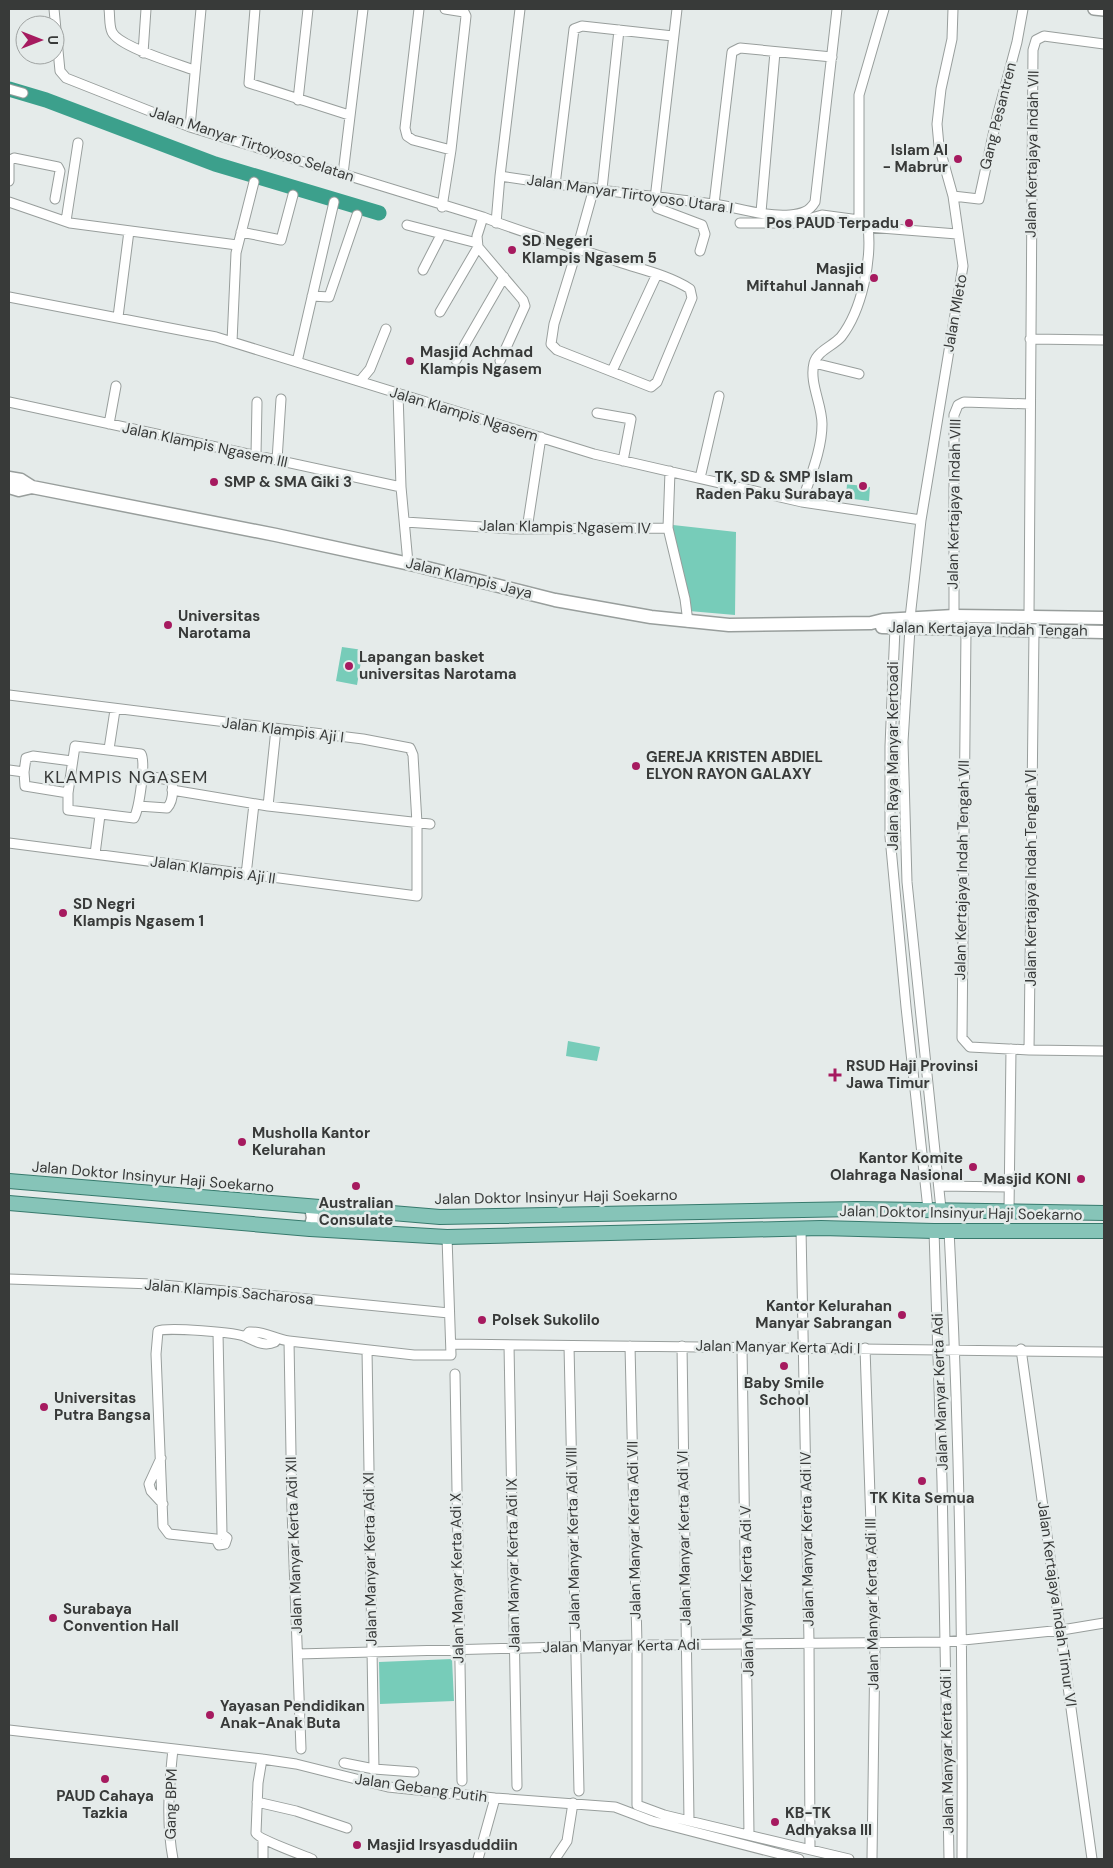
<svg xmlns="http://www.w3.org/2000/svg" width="1113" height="1868" viewBox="0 0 1113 1868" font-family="'DM Sans',sans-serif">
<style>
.green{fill:#77ccb9}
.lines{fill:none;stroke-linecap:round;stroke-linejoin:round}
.river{stroke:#3ca08c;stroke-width:15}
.minor-casing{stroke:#989e9c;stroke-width:11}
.tertiary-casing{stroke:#989e9c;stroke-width:14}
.secondary-casing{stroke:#989e9c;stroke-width:15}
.primary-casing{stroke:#377a6d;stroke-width:16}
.minor{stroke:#fff;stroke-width:9}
.tertiary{stroke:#fff;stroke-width:11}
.secondary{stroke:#fff;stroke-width:12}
.primary{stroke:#86c4b8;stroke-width:14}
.poi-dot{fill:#a61a5f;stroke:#e5ebea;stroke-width:2}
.labels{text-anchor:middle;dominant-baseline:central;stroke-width:5;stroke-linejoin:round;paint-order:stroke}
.street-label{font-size:15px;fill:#383a39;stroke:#e5ebea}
.poi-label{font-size:15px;font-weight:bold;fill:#383a39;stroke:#e5ebea;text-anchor:start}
.quarter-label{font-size:18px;letter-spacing:1px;fill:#383a39;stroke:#e5ebea}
</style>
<rect width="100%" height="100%" fill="#e5ebea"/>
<path class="green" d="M847 484 870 487 869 501 846 498Z
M673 525 736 532 735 615 689 611 671 532Z
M342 647 363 650 357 685 336 681Z
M568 1041 600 1047 597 1061 566 1056Z
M452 1659 454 1701 380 1704 379 1662Z"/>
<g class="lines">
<path class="river" d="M9 89 46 100 215 164 379 213"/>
<g class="minor-casing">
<path id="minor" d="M54 9 60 71 66 78 190 127 483 217C528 235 576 248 622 263 644 270 670 276 690 289L692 298 657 382 651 387 557 350 551 344 554 324 575 256 577 249 594 188
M109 9C110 16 109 26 112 32 119 47 178 64 194 70
M255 9 249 83 349 115
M419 9 405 128 407 136 413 140 451 150
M677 9 655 199 657 208 702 225 705 234 700 251
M143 53 146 9
M9 89 23 93
M298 100 308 9
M190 127 201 9
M9 160V181
M9 161 14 158 58 167 60 171 55 199
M343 174 363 9
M500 176C571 187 643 195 714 204 739 208 765 217 790 215 801 214 809 212 815 202L837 9
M555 185 574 29 582 26 673 36
M602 189 619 30
M953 196 979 199 997 117 1017 42 1023 9
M9 202 70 223 237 245
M714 204 732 52 740 48 832 57
M442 207 451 150 466 16 464 12 445 9
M761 212 775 52
M483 217 477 236 478 247 523 300 525 306 500 361
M859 220V95L884 9
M66 221 78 143
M496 223 500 176 520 9
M740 223H794L822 215 859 220 868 227C872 260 862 310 841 337 833 346 817 351 814 363 809 383 822 404 822 424 822 450 810 477 802 502
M407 225 477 243
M868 227 957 234
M241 232 281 240 293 195
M423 270 441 235
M312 296 329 297 357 215
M9 297 216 337 594 454 802 502 921 520
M440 312 478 247
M118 317 129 231
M1030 339 1104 340
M232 342 236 253 254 182
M456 360 504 277
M297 362 334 202
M814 363 859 374
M612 371 657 274
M360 381 370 369 386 329
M398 393 401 487 408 563
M9 402 401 487
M597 413 631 419 623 461
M109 424 116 386
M256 455 257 402
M277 460 281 399
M700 478 719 396
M405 522 513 529 668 528 670 471
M668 528 685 599 688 622
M527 529 541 437
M1029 615 1033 50 1036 40 1044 36 1104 44
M954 616V415L958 405 964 402 1030 404
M910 618 921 520 963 266 953 196 939 146 937 124 941 89 952 39 953 9
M895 628 890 746V837L906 1007 928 1209
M910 628 903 742 907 882 941 1209
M966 630 962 1038 970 1047 1029 1050
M1034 631 1029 1050 1104 1051
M9 695 363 739 410 748 413 755 417 823V896L9 843
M75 746 141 754C146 763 139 809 134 818L68 810V793Z
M109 749 115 710
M9 770 24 772
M172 790 268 806 430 824
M68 793 25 786 24 772 26 758 33 756 72 761
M138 806 167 808C173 802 173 790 172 782L169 780 142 775
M268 806 276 729
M95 854 100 815
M246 875 254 804
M939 1186 1009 1187
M1009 1210 1011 1049
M801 1229 809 1642 810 1849
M934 1231 942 1481 949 1859
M949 1231C960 1440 963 1650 962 1859
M9 1279 153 1284 449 1313
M218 1333 222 1534
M246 1336 249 1332C265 1331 274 1339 289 1341L414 1355H451L447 1237
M289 1341 292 1510 301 1749
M451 1344 1104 1352
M509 1345 517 1786
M569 1346 579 1791
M630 1346 637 1645V1805L664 1815 849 1859
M682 1346 689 1820
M742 1347 749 1834
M865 1348 875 1643 872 1859
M1021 1349 1092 1859
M367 1350 374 1769
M455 1374 462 1781
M161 1458 149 1484 151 1491 163 1504
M216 1539 169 1534 163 1526 156 1354 158 1331C165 1327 237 1332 246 1337 255 1341 264 1347 275 1342V1339
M216 1539 219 1545 225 1544 227 1538 222 1534
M298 1654 637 1645 944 1642 1062 1630 1104 1623
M9 1730 262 1759 296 1764 388 1787 495 1798 615 1807 652 1821 799 1859
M262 1759 258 1783 256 1833C258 1839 302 1855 312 1859
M344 1763 374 1769 414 1772
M257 1802 296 1811 347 1828
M173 1859C166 1822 169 1787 173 1749
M263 1859V1840
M478 1859 495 1798
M555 1859 567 1841 573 1803"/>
</g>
<g class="tertiary-casing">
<path id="tertiary" d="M1094 9 1104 10"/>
</g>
<g class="secondary-casing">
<path id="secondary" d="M9 478 21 480 32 487
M9 487 19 490 32 487 276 535 419 566 555 600 651 617 729 625 871 623 883 620 954 616 1104 618
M882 627 1104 632
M310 1229 313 1218 311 1207
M330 1230 325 1225V1216L332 1208"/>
</g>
<g class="primary-casing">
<path id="primary" d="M9 1181 440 1217 857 1209 1104 1213
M9 1203 310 1229 447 1237 821 1228 934 1231H1104"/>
</g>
<use href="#minor" class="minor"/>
<use href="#tertiary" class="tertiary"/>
<use href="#secondary" class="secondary"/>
<use href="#primary" class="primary"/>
</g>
<g class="poi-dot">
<circle cx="958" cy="159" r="5"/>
<circle cx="909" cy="223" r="5"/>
<circle cx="512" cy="250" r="5"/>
<circle cx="874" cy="278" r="5"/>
<circle cx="410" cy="361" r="5"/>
<circle cx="214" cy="482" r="5"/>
<circle cx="863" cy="486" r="5"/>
<circle cx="168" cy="625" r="5"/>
<circle cx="349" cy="666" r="5"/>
<circle cx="636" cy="766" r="5"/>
<circle cx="63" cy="913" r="5"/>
<path d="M832.5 1067.5h5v5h5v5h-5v5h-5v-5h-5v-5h5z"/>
<circle cx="242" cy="1142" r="5"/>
<circle cx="973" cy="1167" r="5"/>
<circle cx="1081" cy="1179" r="5"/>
<circle cx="356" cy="1186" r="5"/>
<circle cx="902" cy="1315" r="5"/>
<circle cx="482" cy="1320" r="5"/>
<circle cx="784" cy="1366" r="5"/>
<circle cx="44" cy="1407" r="5"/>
<circle cx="922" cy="1481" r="5"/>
<circle cx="53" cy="1618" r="5"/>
<circle cx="210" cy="1715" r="5"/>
<circle cx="105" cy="1779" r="5"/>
<circle cx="775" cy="1822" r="5"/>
<circle cx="357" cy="1845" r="5"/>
</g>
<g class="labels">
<g class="street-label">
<text transform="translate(998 116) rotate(-76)">Gang Pesantren</text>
<text transform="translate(252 144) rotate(18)">Jalan Manyar Tirtoyoso Selatan</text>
<text transform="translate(1032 154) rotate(-89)">Jalan Kertajaya Indah VII</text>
<text transform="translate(630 194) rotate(8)">Jalan Manyar Tirtoyoso Utara I</text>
<text transform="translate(955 313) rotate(-80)">Jalan Mleto</text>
<text transform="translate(464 414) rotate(17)">Jalan Klampis Ngasem</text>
<text transform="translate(205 445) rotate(12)">Jalan Klampis Ngasem III</text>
<text transform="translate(954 504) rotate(-89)">Jalan Kertajaya Indah VIII</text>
<text transform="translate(565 527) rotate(1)">Jalan Klampis Ngasem IV</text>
<text transform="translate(469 578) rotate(14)">Jalan Klampis Jaya</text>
<text transform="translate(988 629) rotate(1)">Jalan Kertajaya Indah Tengah</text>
<text transform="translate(283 730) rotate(7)">Jalan Klampis Aji I</text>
<text transform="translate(893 756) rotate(-90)">Jalan Raya Manyar Kertoadi</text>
<text transform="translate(213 870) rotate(8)">Jalan Klampis Aji II</text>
<text transform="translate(962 870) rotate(-89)">Jalan Kertajaya Indah Tengah VII</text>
<text transform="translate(1031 878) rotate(-90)">Jalan Kertajaya Indah Tengah VI</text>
<text transform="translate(153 1177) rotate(5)">Jalan Doktor Insinyur Haji Soekarno</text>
<text transform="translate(556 1197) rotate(-1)">Jalan Doktor Insinyur Haji Soekarno</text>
<text transform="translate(961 1213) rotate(1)">Jalan Doktor Insinyur Haji Soekarno</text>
<text transform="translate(229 1292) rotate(5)">Jalan Klampis Sacharosa</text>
<text transform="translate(778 1347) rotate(1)">Jalan Manyar Kerta Adi I</text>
<text transform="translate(940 1392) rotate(-92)">Jalan Manyar Kerta Adi</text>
<text transform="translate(634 1530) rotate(-91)">Jalan Manyar Kerta Adi VII</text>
<text transform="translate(573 1538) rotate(-91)">Jalan Manyar Kerta Adi VIII</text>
<text transform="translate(684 1538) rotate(-91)">Jalan Manyar Kerta Adi VI</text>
<text transform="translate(807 1539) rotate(-91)">Jalan Manyar Kerta Adi IV</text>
<text transform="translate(294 1545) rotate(-92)">Jalan Manyar Kerta Adi XII</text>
<text transform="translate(370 1559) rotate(-91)">Jalan Manyar Kerta Adi XI</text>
<text transform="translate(513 1565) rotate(-91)">Jalan Manyar Kerta Adi IX</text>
<text transform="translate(457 1578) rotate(-91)">Jalan Manyar Kerta Adi X</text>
<text transform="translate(747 1591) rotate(-91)">Jalan Manyar Kerta Adi V</text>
<text transform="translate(872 1604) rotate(-91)">Jalan Manyar Kerta Adi III</text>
<text transform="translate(1057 1604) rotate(82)">Jalan Kertajaya Indah Timur VI</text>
<text transform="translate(621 1646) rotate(-1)">Jalan Manyar Kerta Adi</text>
<text transform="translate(947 1751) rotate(-91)">Jalan Manyar Kerta Adi I</text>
<text transform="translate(421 1788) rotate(8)">Jalan Gebang Putih</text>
<text transform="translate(171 1804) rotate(-89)">Gang BPM</text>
</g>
<g class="poi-label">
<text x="948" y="150" text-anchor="end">Islam Al<tspan x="948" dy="17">- Mabrur</tspan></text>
<text x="899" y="223" text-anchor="end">Pos PAUD Terpadu</text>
<text x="522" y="241">SD Negeri<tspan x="522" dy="17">Klampis Ngasem 5</tspan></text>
<text x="864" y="269" text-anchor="end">Masjid<tspan x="864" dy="17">Miftahul Jannah</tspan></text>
<text x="420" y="352">Masjid Achmad<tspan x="420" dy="17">Klampis Ngasem</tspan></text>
<text x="853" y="477" text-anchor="end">TK, SD &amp; SMP Islam<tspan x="853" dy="17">Raden Paku Surabaya</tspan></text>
<text x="224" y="482">SMP &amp; SMA Giki 3</text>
<text x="178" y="616">Universitas<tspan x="178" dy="17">Narotama</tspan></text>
<text x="359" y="657">Lapangan basket<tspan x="359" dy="17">universitas Narotama</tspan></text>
<text x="646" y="757">GEREJA KRISTEN ABDIEL<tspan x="646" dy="17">ELYON RAYON GALAXY</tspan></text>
<text x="73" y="904">SD Negri<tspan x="73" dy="17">Klampis Ngasem 1</tspan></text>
<text x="846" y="1066">RSUD Haji Provinsi<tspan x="846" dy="17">Jawa Timur</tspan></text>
<text x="252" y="1133">Musholla Kantor<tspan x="252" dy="17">Kelurahan</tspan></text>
<text x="963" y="1158" text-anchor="end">Kantor Komite<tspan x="963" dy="17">Olahraga Nasional</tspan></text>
<text x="1071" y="1179" text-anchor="end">Masjid KONI</text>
<text x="356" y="1203" text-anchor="middle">Australian<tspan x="356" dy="17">Consulate</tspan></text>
<text x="892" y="1306" text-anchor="end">Kantor Kelurahan<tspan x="892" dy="17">Manyar Sabrangan</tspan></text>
<text x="492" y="1320">Polsek Sukolilo</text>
<text x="784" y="1383" text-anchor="middle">Baby Smile<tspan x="784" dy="17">School</tspan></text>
<text x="54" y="1398">Universitas<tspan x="54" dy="17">Putra Bangsa</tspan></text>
<text x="922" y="1498" text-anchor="middle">TK Kita Semua</text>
<text x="63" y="1609">Surabaya<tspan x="63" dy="17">Convention Hall</tspan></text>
<text x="220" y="1706">Yayasan Pendidikan<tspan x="220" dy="17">Anak-Anak Buta</tspan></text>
<text x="105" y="1796" text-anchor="middle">PAUD Cahaya<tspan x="105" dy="17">Tazkia</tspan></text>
<text x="785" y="1813">KB-TK<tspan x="785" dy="17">Adhyaksa III</tspan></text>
<text x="367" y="1845">Masjid Irsyasduddiin</text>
</g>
<g class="quarter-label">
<text x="126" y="777">KLAMPIS NGASEM</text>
</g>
</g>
<rect width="1113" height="1868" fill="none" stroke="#383a39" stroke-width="20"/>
<g transform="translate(40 40) rotate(90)"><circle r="24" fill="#e5ebea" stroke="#a0a4a3"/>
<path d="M0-4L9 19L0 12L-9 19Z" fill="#a61a5f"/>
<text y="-8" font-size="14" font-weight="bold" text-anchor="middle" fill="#383a39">U</text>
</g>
</svg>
